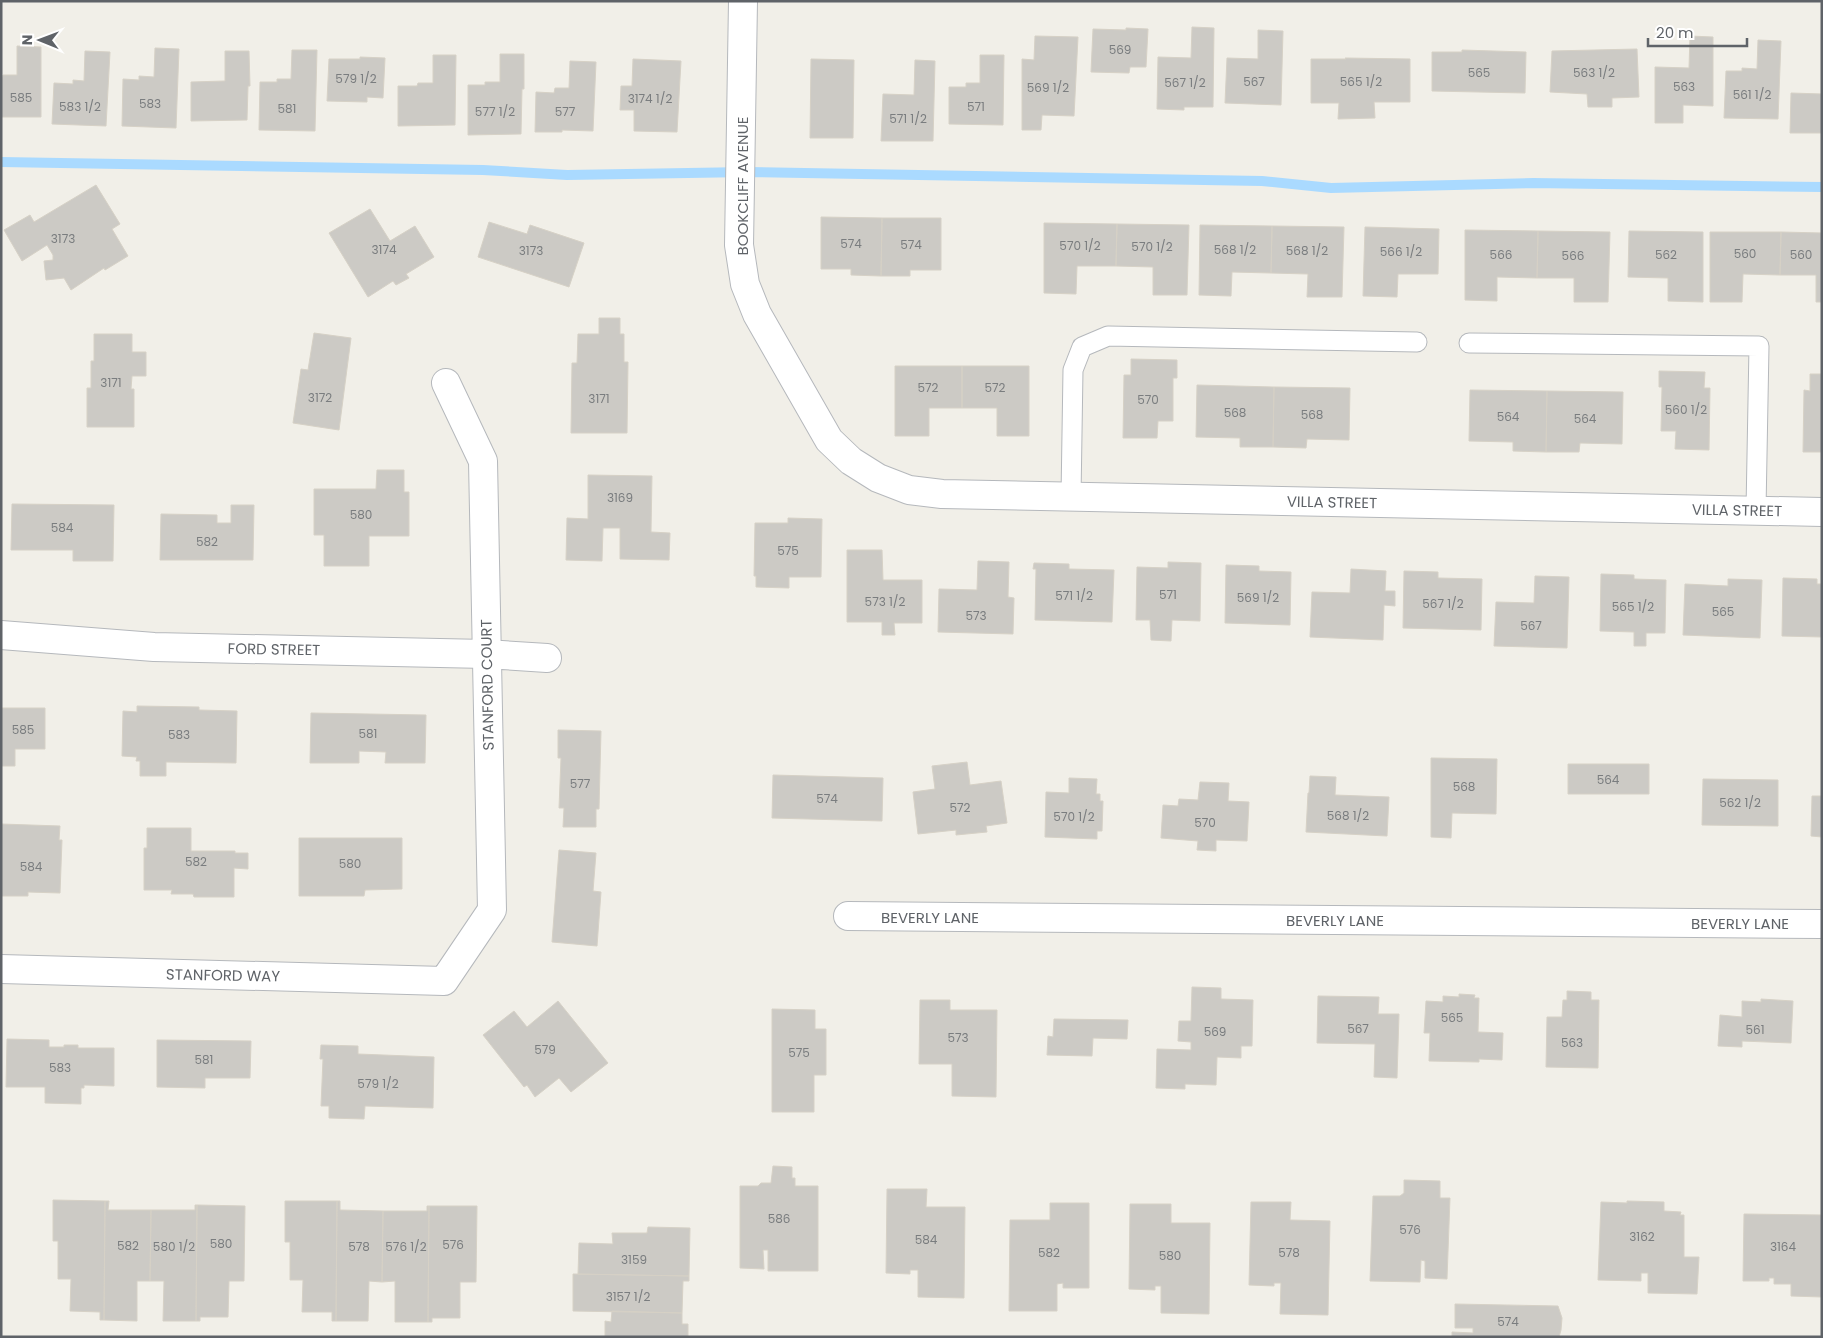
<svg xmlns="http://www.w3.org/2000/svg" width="1823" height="1338" viewBox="0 0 1823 1338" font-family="Poppins,sans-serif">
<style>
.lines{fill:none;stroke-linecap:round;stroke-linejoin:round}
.stream{stroke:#aadaff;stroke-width:10}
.building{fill:#cccac5;stroke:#d6d1c6}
.lane-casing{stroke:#b5b8bc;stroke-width:21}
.street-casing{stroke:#b5b8bc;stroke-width:30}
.lane{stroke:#fff;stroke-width:19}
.street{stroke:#fff;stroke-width:28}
.labels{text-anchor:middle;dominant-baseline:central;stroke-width:5;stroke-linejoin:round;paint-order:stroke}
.number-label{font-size:12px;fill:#7a7d7f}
.street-label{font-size:15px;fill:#5f6368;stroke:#fff}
</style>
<rect width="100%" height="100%" fill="#f1efe8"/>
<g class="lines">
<path class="stream" d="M1 162 483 170 567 175 748 172 1262 181 1331 188 1533 183 1822 187"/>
</g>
<path class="building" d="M1192 27 1214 28 1213 107H1184V110L1157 109 1158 57 1191 58Z
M1126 28 1148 29 1146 67H1130L1129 73 1091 72 1093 29 1126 30Z
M1258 30 1283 31 1281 105 1225 103 1227 58 1258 59Z
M1035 36 1078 37 1074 116 1042 115 1041 130H1022V59L1034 60Z
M1690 36 1713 37V106L1683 105V123H1655V67L1689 68Z
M1758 40 1781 41 1778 119 1724 118 1726 71H1742V68L1757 69Z
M17 46 41 47V117H1V79L3 75H17Z
M155 48 179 49 176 128 122 126 123 79 139 80V76L154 77Z
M1637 49 1639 97 1612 98V107H1588L1587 94 1550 92 1552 51Z
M292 50H317L315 131 259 130 260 82H277V79H291Z
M1462 50 1526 52 1525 93 1432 91V52H1462Z
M85 51 110 52 106 126 52 124 54 83 73 84V80L84 81Z
M225 51H249L250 86H248L247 120 191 121V82L225 81Z
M500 54H524V89H522L521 134 468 135V85H485V82H500Z
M433 55H456L455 125 398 126V86H417L418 83H433Z
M980 55H1004L1003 125 949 124V87H966V83H980Z
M360 57 385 58 383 98 367 97V102L327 101 329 59H360Z
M1345 58 1410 59V102H1374L1375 118 1338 119 1339 103H1311V59H1346Z
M633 59 681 61 677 132 634 131V110H620L621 86H632Z
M811 59 854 60 853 138H810Z
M915 60 935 61 933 141H881L883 94 914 95Z
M570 61 596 62 593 131 562 130V132H535L536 92 554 93 555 88H569Z
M1791 93 1822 94V133H1790Z
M96 185 120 224 112 229 128 256 105 270 104 268 71 290 64 278 46 280 44 261 53 260V255L47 245 22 261 4 230 30 215 34 222Z
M370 209 390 241 415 226 434 257 406 274 409 278 396 285 393 281 368 297 329 233Z
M821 217 882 218 881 276 851 275V269H821Z
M882 218H941V270H910V276H881Z
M489 222 527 234 530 225 584 243 569 287 478 257Z
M1044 223 1117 224 1116 266H1077L1076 294 1044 293Z
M1117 224 1189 225 1187 295H1153V267L1116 266Z
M1200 225 1272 226 1271 273 1232 272 1231 296 1199 295Z
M1272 226 1344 227 1342 297H1307L1308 274 1271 273Z
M1365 227 1439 229 1438 274H1398L1397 297 1363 296Z
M1465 230 1538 231 1537 278 1497 277V301L1465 300Z
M1538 231 1610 232 1608 302H1574V278H1537Z
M1629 231 1703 232V302L1668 301V278L1628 277Z
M1710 232H1781L1780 275 1743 274 1742 302H1710Z
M1781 232 1822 233V302H1816V275H1780Z
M599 318H620V334H624V362H628L627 433H571L572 363H577L578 334H599Z
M314 333 351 338 339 430 293 423 301 369 308 370Z
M94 334H132V352H146V376H132L131 389H134V427H87V388H91V361H94Z
M1131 359 1177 360V378H1173V421H1158L1157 438H1123L1124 375H1131Z
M895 366H962V408H929V436H895Z
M962 366H1029V436H997V408H962Z
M1659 371 1705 372 1704 388H1710L1709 450 1675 449 1676 431H1661L1662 387H1659Z
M1810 374H1822V452H1803L1804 390 1810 391Z
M1197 385 1274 387 1273 447H1240V438L1196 437Z
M1274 387 1350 388 1349 440 1307 439 1306 448 1273 447Z
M1470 390 1547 391 1546 452 1513 451V442L1469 441Z
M1547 391 1623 392 1622 444 1580 443 1579 452H1546Z
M377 470H404V492H409V536H369V566H324V535H314V489H376Z
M588 475 652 476 651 532 670 533 669 560 620 559V528H603L602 561 566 560 567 518 588 519Z
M12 504 114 505 113 561H73V550H11Z
M231 505H254L253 560H160L161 514 217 515V523H231Z
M788 518 822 519 821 577H789V588L756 587V576H754L755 523H788Z
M847 550H882L883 580H922V623H894L895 635H882V622H847Z
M978 561 1009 562 1008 597 1014 598 1013 634 938 632 939 589 977 590Z
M1168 562 1201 563 1200 621 1172 620 1171 641 1151 640 1150 620H1136L1137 567 1168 568Z
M1034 563 1069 564V569L1114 570 1112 622 1035 620 1036 569H1033Z
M1226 565 1259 566V571L1291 572 1290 625 1225 623Z
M1351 569 1386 571 1385 591H1395V606L1384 605 1383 640 1310 637 1312 592 1350 593Z
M1404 571 1438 572V578L1482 579 1481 630 1403 628Z
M1601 574 1634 575V579L1666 580 1665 633H1646V646H1634V632L1600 631Z
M1535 576 1569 577 1567 648 1494 646 1496 602 1534 603Z
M1783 578 1817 579V584H1822V637L1782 636Z
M1728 579 1762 580 1760 638 1683 635 1685 584 1728 586Z
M137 706 199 707V710L237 711 236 763 166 762V776H140V761H136L137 757 122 756 123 711 137 712Z
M1 708H45V749H15V766H1Z
M311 713 426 715 425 763H385L386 752 359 751V763H310Z
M558 730 601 731 599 809H596V827H563L564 808H559L561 758H558Z
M1431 758 1497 759 1496 814 1452 813 1451 838 1431 837Z
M967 762 970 785 1001 781 1007 823 986 826 987 832 956 835V830L918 834 913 792 935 789 932 766Z
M1568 764H1649V794H1568Z
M773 775 883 778 882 821 772 818Z
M1310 776 1336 777 1335 795 1389 797 1387 836 1306 832 1308 793H1309Z
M1069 778 1097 779 1096 794H1100V801H1103L1102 831H1097V839L1045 837 1046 792 1069 793Z
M1703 779 1778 780V826L1702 825Z
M1200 782 1229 783 1228 801 1249 802 1247 841 1216 840V851L1197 850 1198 841 1161 838 1163 805 1178 806 1179 799 1198 800Z
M1812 796H1822V837L1811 836Z
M1 824 60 826 59 840H62L60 893 28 892V896H1Z
M147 828H191V851H235V853H248V869L234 868V897H194L193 894H171L172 890H144V848H147Z
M299 838H402V889L365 890 364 896H299Z
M559 850 596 853 593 891 601 892 597 946 552 942Z
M1192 987 1221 988V999L1253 1000 1252 1046H1241V1058L1217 1057 1216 1085 1185 1084V1089L1156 1088 1157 1049 1191 1050V1042L1178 1041 1179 1021H1191Z
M1567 991 1591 992V1000H1599L1598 1068 1546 1067 1547 1017H1562L1563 1000H1567Z
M1459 994 1475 995 1474 998H1479L1478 1032 1503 1033 1502 1060 1479 1059V1062L1429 1061 1430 1033H1424L1426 1001 1443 1002V996L1459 997Z
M1318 996 1379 997 1378 1014H1399L1397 1078 1374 1077 1375 1044 1317 1043Z
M1761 999 1793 1001 1791 1043 1742 1041V1047L1718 1046 1720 1015 1742 1017V1001L1761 1002Z
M920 1000H950V1010H997L996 1097 952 1096V1064H919Z
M558 1001 608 1063 571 1092 559 1078 535 1097 527 1085 524 1087 483 1035 514 1011 527 1027Z
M772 1009 815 1010V1029H826V1075H814V1112H772Z
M1054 1019 1128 1020 1127 1039 1093 1038 1092 1056 1047 1055 1048 1036 1053 1037Z
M7 1039 49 1040V1047H64V1045H78V1048H114V1086L84 1085V1088H81V1104L45 1103V1087H6Z
M157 1040 251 1041 250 1078H205V1088L157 1087Z
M321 1045 358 1046V1054L434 1057 433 1108 365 1106 364 1119 329 1118V1106H321L323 1059H320Z
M773 1166 792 1167V1178H795V1186H818V1271H768V1250H763L764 1269 740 1268V1186H758L761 1183H771Z
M1404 1180 1440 1181V1198H1450L1447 1279 1425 1278V1261L1421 1260 1420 1282 1370 1281 1373 1196H1400L1404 1193Z
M887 1189H927L926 1207H965L964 1298 918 1297V1270H910V1274L886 1273Z
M53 1200 105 1201 104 1320H100V1312L70 1311 71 1279H58V1241H53Z
M105 1201H109L108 1210H151L150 1281H137V1321L104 1320Z
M285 1201H337L336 1321H332V1312H302L303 1280H290V1242H285Z
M337 1201H340V1210L383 1211 382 1282 369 1281 368 1321H336Z
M1627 1201 1664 1202V1211L1681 1212 1680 1215H1684V1257H1699L1697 1294 1648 1293V1273H1641V1281L1598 1280 1601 1202 1627 1203Z
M1251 1202H1291L1290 1220 1330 1221 1328 1315 1280 1314 1281 1283H1274V1286L1249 1285Z
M1050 1203H1089V1288H1063V1283L1057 1284V1311H1009L1010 1220H1050Z
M1130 1204H1171V1223H1210L1209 1314 1161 1313V1286H1155V1290L1129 1289Z
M195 1205H197L196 1321H163L164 1281H150L151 1210H195Z
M197 1205 245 1206 244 1281H229L228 1317H200V1321H196Z
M427 1206H429L428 1322H395V1281L382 1282 383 1211H427Z
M429 1206H477L476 1282H460V1318H432V1322H428Z
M1744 1214 1822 1215V1297L1791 1296V1284H1774V1278H1769V1281H1743Z
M648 1227 690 1228 689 1276 578 1274 579 1243 613 1244 612 1233H647Z
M573 1274 689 1276V1281H683L682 1313 573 1311Z
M1455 1304 1558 1306 1562 1318 1561 1330 1559 1337H1452V1332L1473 1333V1328H1455Z
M612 1311 682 1313V1324H688V1337H605V1321L611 1322Z"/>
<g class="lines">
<g class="lane-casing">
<path id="lane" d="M1469 343 1759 346 1756 510
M1071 497 1073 370 1082 347 1108 336 1417 342"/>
</g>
<g class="street-casing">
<path id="street" d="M743 1 739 245 745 284 757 314 829 440 851 461 878 478 909 490 942 494 1822 512
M1 635 154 647 486 654 547 658
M848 916 1822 924
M1 969 444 981 492 910 483 461 446 383"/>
</g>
<use href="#lane" class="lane"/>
<use href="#street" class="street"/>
</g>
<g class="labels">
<g class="number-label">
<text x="1120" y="49">569</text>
<text x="1479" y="72">565</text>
<text x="1594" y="72">563 1/2</text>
<text x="356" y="78">579 1/2</text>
<text x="1254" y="81">567</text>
<text x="1361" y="81">565 1/2</text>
<text x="1185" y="82">567 1/2</text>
<text x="1684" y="86">563</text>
<text x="1048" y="87">569 1/2</text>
<text x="1752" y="94">561 1/2</text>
<text x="21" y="97">585</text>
<text x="650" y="98">3174 1/2</text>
<text x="150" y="103">583</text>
<text x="80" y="106">583 1/2</text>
<text x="976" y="106">571</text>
<text x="287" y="108">581</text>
<text x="495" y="111">577 1/2</text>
<text x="565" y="111">577</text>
<text x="908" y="118">571 1/2</text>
<text x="63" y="238">3173</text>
<text x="851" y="243">574</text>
<text x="911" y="244">574</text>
<text x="1080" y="245">570 1/2</text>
<text x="1152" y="246">570 1/2</text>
<text x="384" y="249">3174</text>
<text x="1235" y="249">568 1/2</text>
<text x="531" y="250">3173</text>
<text x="1307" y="250">568 1/2</text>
<text x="1401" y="251">566 1/2</text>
<text x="1745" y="253">560</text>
<text x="1501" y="254">566</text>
<text x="1666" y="254">562</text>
<text x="1801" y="254">560</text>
<text x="1573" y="255">566</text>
<text x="111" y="382">3171</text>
<text x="928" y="387">572</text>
<text x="995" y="387">572</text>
<text x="320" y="397">3172</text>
<text x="599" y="398">3171</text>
<text x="1148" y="399">570</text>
<text x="1686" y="409">560 1/2</text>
<text x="1235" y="412">568</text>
<text x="1312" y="414">568</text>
<text x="1508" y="416">564</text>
<text x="1585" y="418">564</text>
<text x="620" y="497">3169</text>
<text x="361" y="514">580</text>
<text x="62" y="527">584</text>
<text x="207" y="541">582</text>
<text x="788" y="550">575</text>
<text x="1168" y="594">571</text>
<text x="1074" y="595">571 1/2</text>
<text x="1258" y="597">569 1/2</text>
<text x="885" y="601">573 1/2</text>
<text x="1443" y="603">567 1/2</text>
<text x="1633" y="606">565 1/2</text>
<text x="1723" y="611">565</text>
<text x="976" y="615">573</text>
<text x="1531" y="625">567</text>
<text x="23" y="729">585</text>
<text x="368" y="733">581</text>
<text x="179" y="734">583</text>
<text x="1608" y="779">564</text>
<text x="580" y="783">577</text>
<text x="1464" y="786">568</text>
<text x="827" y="798">574</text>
<text x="1740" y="802">562 1/2</text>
<text x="960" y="807">572</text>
<text x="1348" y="815">568 1/2</text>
<text x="1074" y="816">570 1/2</text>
<text x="1205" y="822">570</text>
<text x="196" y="861">582</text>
<text x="350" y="863">580</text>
<text x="31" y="866">584</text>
<text x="1452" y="1017">565</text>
<text x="1358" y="1028">567</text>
<text x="1755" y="1029">561</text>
<text x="1215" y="1031">569</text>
<text x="958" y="1037">573</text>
<text x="1572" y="1042">563</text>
<text x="545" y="1049">579</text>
<text x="799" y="1052">575</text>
<text x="204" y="1059">581</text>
<text x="60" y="1067">583</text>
<text x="378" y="1083">579 1/2</text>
<text x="779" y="1218">586</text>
<text x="1410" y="1229">576</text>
<text x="1642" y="1236">3162</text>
<text x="926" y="1239">584</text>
<text x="221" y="1243">580</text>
<text x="453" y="1244">576</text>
<text x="128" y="1245">582</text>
<text x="174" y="1246">580 1/2</text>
<text x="359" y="1246">578</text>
<text x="406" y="1246">576 1/2</text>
<text x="1783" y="1246">3164</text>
<text x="1049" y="1252">582</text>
<text x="1289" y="1252">578</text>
<text x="1170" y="1255">580</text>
<text x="634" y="1259">3159</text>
<text x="628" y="1296">3157 1/2</text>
<text x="1508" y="1321">574</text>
</g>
<g class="street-label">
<text transform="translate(742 186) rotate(-90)">BOOKCLIFF AVENUE</text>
<text transform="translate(1332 502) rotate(1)">VILLA STREET</text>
<text transform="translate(1737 510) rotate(1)">VILLA STREET</text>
<text transform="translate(274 649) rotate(1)">FORD STREET</text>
<text transform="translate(487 685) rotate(-91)">STANFORD COURT</text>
<text x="930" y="917">BEVERLY LANE</text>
<text x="1335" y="920">BEVERLY LANE</text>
<text x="1740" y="923">BEVERLY LANE</text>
<text transform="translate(223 975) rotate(1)">STANFORD WAY</text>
</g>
</g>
<rect width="1823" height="1338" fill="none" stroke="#5f6368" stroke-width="5"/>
<g transform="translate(40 40) rotate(271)" stroke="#ffffff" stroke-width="4" paint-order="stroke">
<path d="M0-4L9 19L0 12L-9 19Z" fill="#5f6368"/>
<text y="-8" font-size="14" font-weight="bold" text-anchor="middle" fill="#5f6368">N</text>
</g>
<path d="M1648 38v8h99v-8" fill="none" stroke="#5f6368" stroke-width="2.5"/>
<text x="1656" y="38" font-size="15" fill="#5f6368" stroke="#ffffff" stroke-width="4" paint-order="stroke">20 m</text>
</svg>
